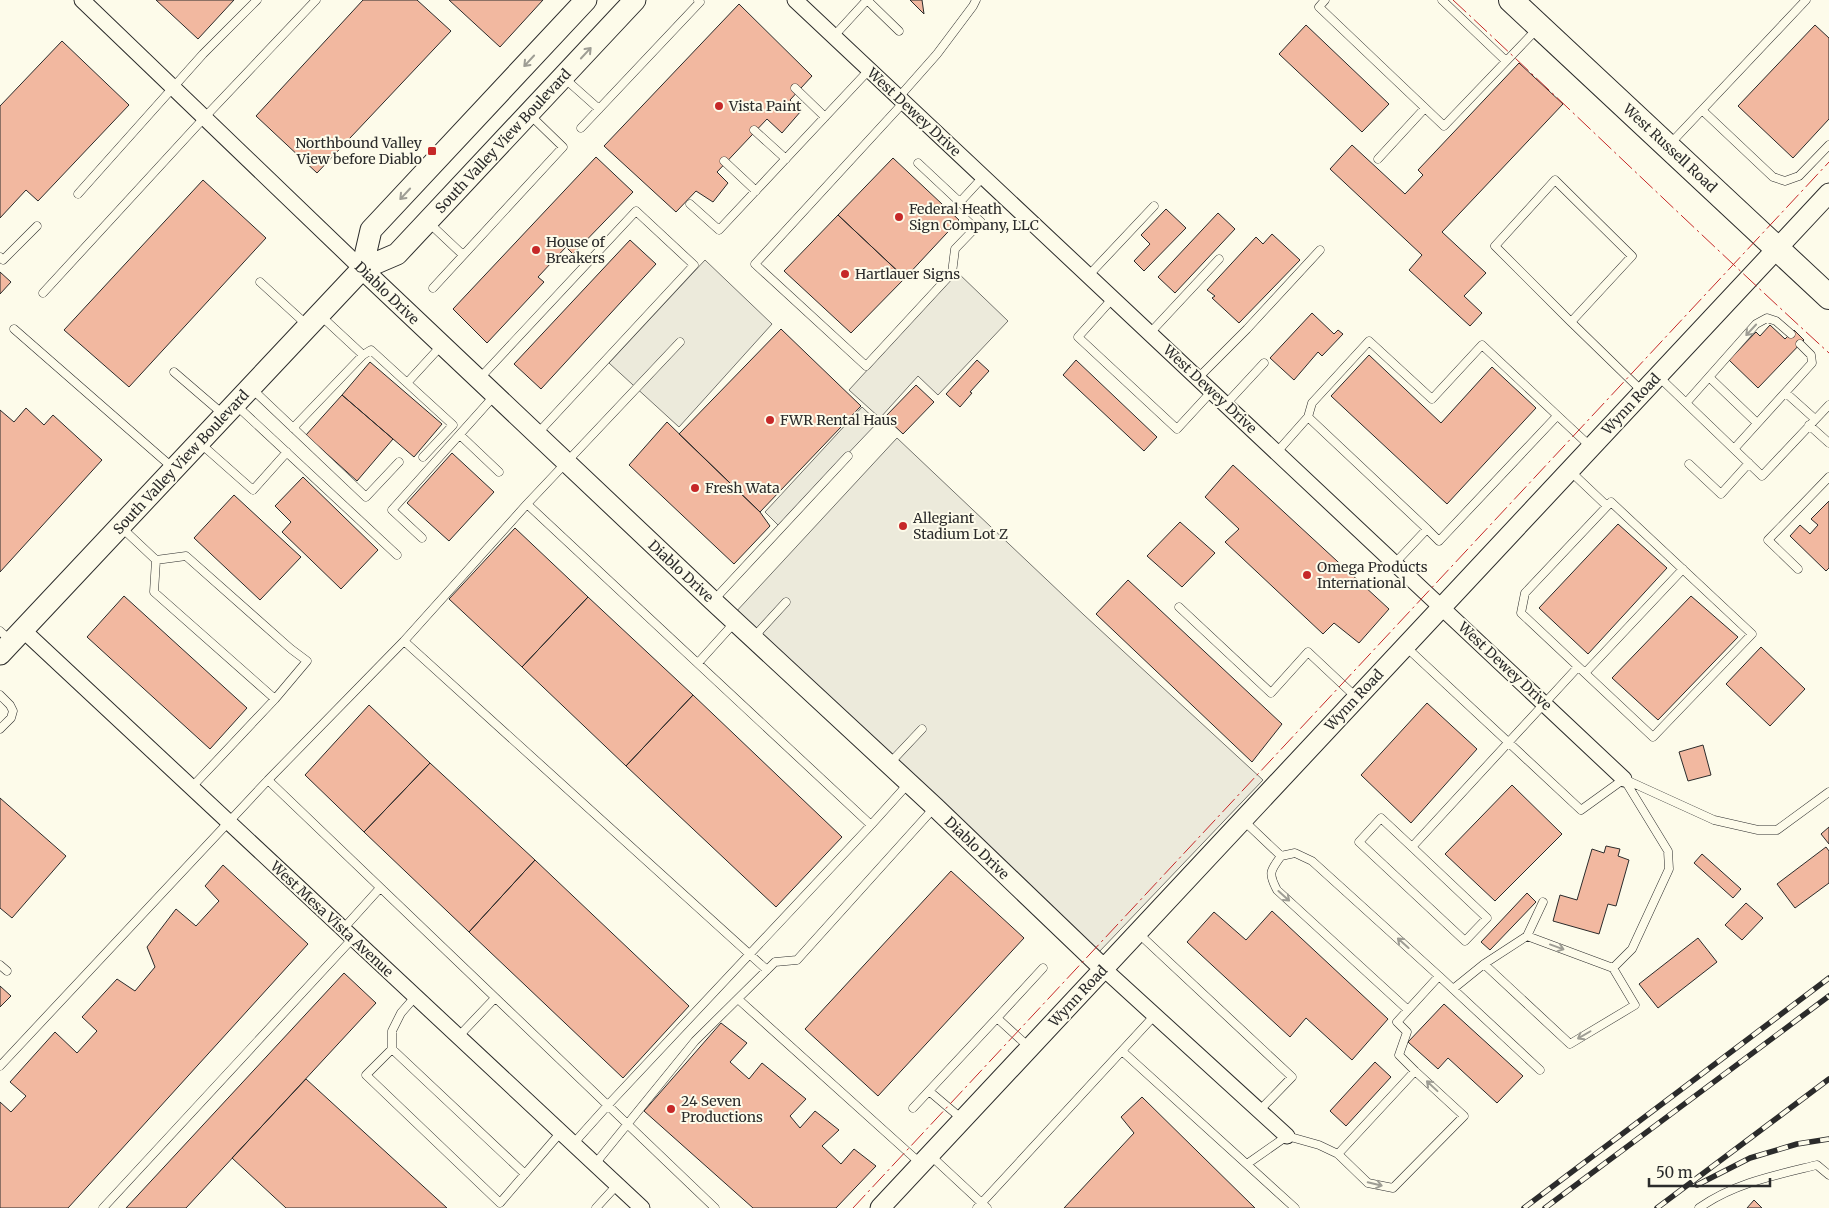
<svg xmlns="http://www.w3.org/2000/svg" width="1829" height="1208" viewBox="0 0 1829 1208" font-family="Merriweather,serif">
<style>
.parking{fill:#eceadb;stroke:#74746e}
.building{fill:#f2b8a0;stroke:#2b2b2b}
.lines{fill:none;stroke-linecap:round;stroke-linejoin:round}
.service-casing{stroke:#2b2b2b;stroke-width:9}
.minor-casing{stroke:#2b2b2b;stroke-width:17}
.tertiary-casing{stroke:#2b2b2b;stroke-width:21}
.secondary-casing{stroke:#2b2b2b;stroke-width:23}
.primary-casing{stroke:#2b2b2b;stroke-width:26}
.service{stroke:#fdfbea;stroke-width:8}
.minor{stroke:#fdfbea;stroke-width:15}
.tertiary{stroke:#fdfbea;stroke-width:19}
.secondary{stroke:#fdfbea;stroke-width:21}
.primary{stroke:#fdfbea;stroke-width:24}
.rail-casing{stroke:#2b2b2b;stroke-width:5.5}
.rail{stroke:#fdfbea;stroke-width:4;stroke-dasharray:11;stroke-linecap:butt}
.power{stroke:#c62828;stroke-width:1;stroke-dasharray:18 4 2.5 4;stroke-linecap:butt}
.oneway{stroke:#9e9d94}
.poi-dot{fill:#c62828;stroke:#fdfbea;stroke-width:2}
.labels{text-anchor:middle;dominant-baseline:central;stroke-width:4;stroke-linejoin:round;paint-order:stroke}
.poi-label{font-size:14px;fill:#2b2b2b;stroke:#fdfbea;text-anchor:start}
.street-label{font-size:14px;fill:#2b2b2b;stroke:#fdfbea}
</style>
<rect width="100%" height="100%" fill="#fdfbea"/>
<path class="parking" d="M705 260 772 324 679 427 609 363Z
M957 272 1008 321 938 395 918 376 880 418 849 390Z
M862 407 878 422 779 526 765 512Z
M897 438 1084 615 1263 780 1099 952 734 614Z"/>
<path class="building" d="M156 0H234L198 39Z
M363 0H417L451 31 317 173 256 116Z
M449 0H543L500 47Z
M910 0H922L924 14Z
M739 4 812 76 790 100 801 111 782 133 767 119 717 172 728 183 713 202 696 191 676 212 604 146Z
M1306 25 1389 104 1362 132 1279 54Z
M1815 25 1829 38V119L1793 158 1738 106Z
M62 41 129 105 38 201 26 190 0 218V106Z
M1519 63 1563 104 1442 232 1486 273 1464 296 1482 313 1470 326 1409 270 1422 255 1330 169 1352 145 1405 194 1423 175 1418 170Z
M596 157 633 192 573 254 566 247 538 277 544 282 487 343 453 309Z
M893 158 959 220 905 278 838 215Z
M203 180 266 238 129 387 64 330Z
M1166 209 1186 228 1144 271 1134 261 1150 244 1141 235Z
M1218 213 1235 229 1175 293 1158 277Z
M838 215 905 278 851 333 784 271Z
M1272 234 1300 260 1239 323 1212 298 1215 296 1207 290 1256 237 1263 244Z
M630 240 656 264 541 389 514 364Z
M0 272 11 282 0 294Z
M1312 313 1334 334 1338 330 1343 334 1322 356 1318 352 1294 380 1270 358Z
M1770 325 1785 339 1794 330 1804 340 1758 388 1729 360 1756 332 1760 336Z
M781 329 861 406 760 512 679 434Z
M1369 355 1441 423 1492 367 1536 408 1447 504 1331 396Z
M977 360 989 371 970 392 972 393 960 407 946 394Z
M1076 360 1157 437 1144 451 1063 375Z
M370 362 442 424 414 457 342 395Z
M916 385 934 402 903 434 885 417Z
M342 395 393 439 357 481 306 435Z
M26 408 44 425 53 415 102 460 0 572V410L14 422Z
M667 422 760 512 770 526 734 564 629 465Z
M452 453 494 492 449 541 407 503Z
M1233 465 1389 609 1359 643 1334 623 1323 634 1225 542 1239 529 1205 497Z
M303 477 378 550 341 589 282 532 291 522 275 506Z
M234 495 301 557 260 600 194 538Z
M1829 501V568L1826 571 1790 536 1800 525 1810 534 1818 525 1811 519Z
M1180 522 1215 553 1182 587 1147 556Z
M1618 524 1667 568 1588 654 1539 608Z
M515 528 588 597 522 667 449 599Z
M1128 580 1282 724 1252 762 1096 614Z
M124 596 247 708 210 749 87 637Z
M1691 596 1738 637 1658 720 1612 678Z
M588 597 693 695 626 766 522 667Z
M1761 647 1805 689 1770 726 1726 684Z
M693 695 842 837 776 907 626 766Z
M1427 703 1477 749 1411 823 1361 775Z
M369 705 430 763 364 832 305 775Z
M1703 745 1711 775 1688 781 1679 752Z
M430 763 535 860 469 932 364 832Z
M1512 785 1562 834 1495 901 1445 854Z
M0 798 66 856 12 918 0 908Z
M1829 827V844L1821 834Z
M1606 846 1620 849 1618 856 1629 860 1616 906 1608 904 1599 934 1553 921 1560 895 1577 900 1592 849 1604 853Z
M1826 847 1829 851V883L1795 908 1777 884Z
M1702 854 1741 889 1733 898 1694 863Z
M535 860 689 1006 623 1078 469 932Z
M223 865 308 944 68 1208H0V1102L11 1112 26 1096 10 1082 55 1032 77 1053 97 1031 82 1017 117 979 135 991 155 967 147 947 176 909 196 926 219 901 205 886Z
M951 871 1024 938 878 1096 805 1029Z
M1527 893 1536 902 1490 950 1481 942Z
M1746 903 1763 918 1742 940 1725 925Z
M1272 911 1388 1019 1352 1060 1306 1018 1290 1037 1187 942 1214 912 1246 940Z
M1698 938 1717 962 1658 1008 1639 984Z
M344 973 376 1003 186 1208H126Z
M0 986 11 996 0 1007Z
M1444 1004 1523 1076 1497 1103 1448 1058 1438 1069 1408 1042Z
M721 1023 747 1043 730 1062 749 1079 762 1063 806 1099 790 1116 800 1128 815 1111 839 1130 822 1146 841 1164 854 1149 876 1166 836 1208H753L644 1111Z
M1375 1062 1391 1077 1346 1126 1330 1111Z
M306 1079 447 1208H286L232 1158Z
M1142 1097 1255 1208H1064L1134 1133 1121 1117Z
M1754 1200 1762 1208H1747Z"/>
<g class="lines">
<g class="service-casing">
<path id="service" d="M1325 0 1319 7 1444 126 1538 28
M1442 0 1506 61
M834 36 867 0 899 31
M563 77 599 109
M795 88 825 117
M899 97 937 54 973 6 976 0
M904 102 755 264 866 366 952 273 955 249 981 222 918 163
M1702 110 1773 177 1785 181 1799 176 1829 145
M581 128 700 2 698 0
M754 130 786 159
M1669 145 1806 0
M1378 159 1425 108
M724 161 756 191
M78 194 203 54 257 0
M960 202 983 177
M690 204 719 230 869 70
M428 222 463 255
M0 257 3 260 37 226
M1089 275 1154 206
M260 282 307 325
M433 288 563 147 530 115
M43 293 204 118 316 0
M1113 298 1078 337 1177 429 1212 391
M1571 322 1495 246 1555 180 1632 256 1571 322 1643 392
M14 329 173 468
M1150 333 1219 259
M363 355 371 350 453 425 423 457
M174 372 224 415
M1659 377 1762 476 1829 405
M1709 377 1757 423
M1198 378 1247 329 1320 250
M479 379 636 211 694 265 537 434
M407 383 441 346
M251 388 366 497 399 462
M1786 393 1815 419
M1686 403 1756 324 1767 318 1776 321 1791 334
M1226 404 1264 363
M237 406 397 555
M1308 417 1312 403 1369 341 1432 399 1482 345 1591 447
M1809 425 1829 443
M293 428 363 355 321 316
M460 435 499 472
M201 444 253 490 287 452
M1734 449 1812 363 1811 355 1800 344
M1277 452 1308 417 1427 529 1395 563
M1689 464 1721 494 1749 463
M1569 470 1607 506
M1611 502 1752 634 1653 737 1521 613 1525 593Z
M527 504 680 342
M122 528 156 560 154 592 275 699 191 788
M1427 529 1439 541 1557 416
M422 538 392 510 495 395
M156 560 186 556 291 649 307 661 275 699
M1798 569 1768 540 1829 477
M713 601 848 456
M1179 607 1271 693 1308 652 1357 698
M0 631 11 641
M753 638 786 602
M404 641 527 504 871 825 908 784
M1405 646 1581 810 1624 779
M698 663 735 622
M1585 673 1683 569
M0 695 10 705 13 711 11 718 0 729
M889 764 922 729
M1624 779 1714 820 1758 830H1777L1829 792
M268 780 404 641 767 970
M1243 820 1281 856
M1412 847 1381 818 1359 842 1465 941 1487 918 1412 847 1578 667
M343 929 380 888
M1138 933 1292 1077 1259 1111
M1527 936 1543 902
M0 965 7 971
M1613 968 1632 949 1669 869 1668 851 1624 779
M1453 989 1484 964 1527 936 1613 968 1635 1005 1570 1044 1484 964
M738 999 920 1163
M1408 1010 1277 890C1268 873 1270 871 1281 856L1295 853 1312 861 1439 976
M997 1018 1043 968
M458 1037 495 998
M392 1049V1031L401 1013 415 997
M1122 1051 1295 1208
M0 1066 268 780 715 1208
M1415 1071 1399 1055 1407 1032 1397 1022 1439 976 1540 1070
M929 1091 962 1119
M913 1108 997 1018 1030 1048
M573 1144 608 1105 871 825
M930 1155 987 1208
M595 1164 695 1041 775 962 797 960 934 808
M1247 1164 1287 1136 1319 1145 1338 1154 1368 1183 1393 1188 1464 1116 1415 1071 1338 1154
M525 1174 392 1049 366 1075 500 1203 561 1132
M103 1208 353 938
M596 1208 617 1185
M977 1208 1155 1015
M1699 1208C1734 1183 1776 1175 1817 1165L1829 1175"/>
</g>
<g class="minor-casing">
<path id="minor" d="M82 0 362 269
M795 0 1624 779
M23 630 642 1208
M1104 969 1287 1136"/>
</g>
<g class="tertiary-casing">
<path id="tertiary" d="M362 269 713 601 935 807 1104 969
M880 1208 1829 193"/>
</g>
<g class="secondary-casing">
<path id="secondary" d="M362 269 371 230 586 0
M0 654 362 269 397 254 635 0"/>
</g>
<g class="primary-casing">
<path id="primary" d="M1511 0 1829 297"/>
</g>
<use href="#service" class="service"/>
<use href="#minor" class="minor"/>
<use href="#tertiary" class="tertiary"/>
<use href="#secondary" class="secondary"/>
<use href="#primary" class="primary"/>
<g class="rail-casing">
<path id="rail" d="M1697 1185 1750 1158 1797 1144 1829 1139
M1524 1208 1829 978
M1545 1208 1829 996
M1657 1208 1829 1079"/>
</g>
<use href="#rail" class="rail"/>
<path class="power" d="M1453 0C1579 117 1702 237 1829 353
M853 1208 1829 162"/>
</g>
<defs><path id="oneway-shaft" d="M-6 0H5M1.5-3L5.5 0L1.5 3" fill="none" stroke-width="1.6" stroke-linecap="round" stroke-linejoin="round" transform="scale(1.25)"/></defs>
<g class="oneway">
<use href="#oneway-shaft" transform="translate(586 53) rotate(-47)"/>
<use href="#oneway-shaft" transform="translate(529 61) rotate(133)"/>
<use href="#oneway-shaft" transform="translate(405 194) rotate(133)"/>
<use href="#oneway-shaft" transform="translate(1751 330) rotate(133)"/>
<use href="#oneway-shaft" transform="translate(1284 896) rotate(42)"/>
<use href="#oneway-shaft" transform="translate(1403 943) rotate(-138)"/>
<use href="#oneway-shaft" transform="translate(1557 947) rotate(20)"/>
<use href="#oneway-shaft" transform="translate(1584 1035) rotate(150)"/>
<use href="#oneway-shaft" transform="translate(1432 1086) rotate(-137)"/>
<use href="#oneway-shaft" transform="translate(1375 1184) rotate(14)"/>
</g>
<g class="poi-dot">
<circle cx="719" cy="106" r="5"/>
<rect x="427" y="146" width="10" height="10" rx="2.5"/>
<circle cx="899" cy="217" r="5"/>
<circle cx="536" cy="250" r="5"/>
<circle cx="845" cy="274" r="5"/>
<circle cx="770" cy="420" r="5"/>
<circle cx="695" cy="488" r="5"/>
<circle cx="903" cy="526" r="5"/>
<circle cx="1307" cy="575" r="5"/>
<circle cx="671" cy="1109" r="5"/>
</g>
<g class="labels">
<g class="poi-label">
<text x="729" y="106">Vista Paint</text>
<text x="422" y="143" text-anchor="end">Northbound Valley<tspan x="422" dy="16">View before Diablo</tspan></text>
<text x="909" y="209">Federal Heath<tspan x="909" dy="16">Sign Company, LLC</tspan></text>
<text x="546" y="242">House of<tspan x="546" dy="16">Breakers</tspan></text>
<text x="855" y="274">Hartlauer Signs</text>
<text x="780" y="420">FWR Rental Haus</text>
<text x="705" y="488">Fresh Wata</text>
<text x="913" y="518">Allegiant<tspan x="913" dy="16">Stadium Lot Z</tspan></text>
<text x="1317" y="567">Omega Products<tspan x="1317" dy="16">International</tspan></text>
<text x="681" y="1101">24 Seven<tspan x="681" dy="16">Productions</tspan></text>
</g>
<g class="street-label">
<text transform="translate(914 112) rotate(43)">West Dewey Drive</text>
<text transform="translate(503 141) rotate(-47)">South Valley View Boulevard</text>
<text transform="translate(1670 148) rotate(43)">West Russell Road</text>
<text transform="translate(387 293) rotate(44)">Diablo Drive</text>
<text transform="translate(1210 389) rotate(43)">West Dewey Drive</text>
<text transform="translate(1631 404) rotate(-47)">Wynn Road</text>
<text transform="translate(181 462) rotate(-47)">South Valley View Boulevard</text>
<text transform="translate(681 571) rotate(43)">Diablo Drive</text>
<text transform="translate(1505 666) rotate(43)">West Dewey Drive</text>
<text transform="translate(1354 700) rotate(-47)">Wynn Road</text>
<text transform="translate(977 848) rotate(44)">Diablo Drive</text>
<text transform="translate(332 919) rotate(43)">West Mesa Vista Avenue</text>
<text transform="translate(1078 996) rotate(-47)">Wynn Road</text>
</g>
</g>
<path d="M1649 1178v8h121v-8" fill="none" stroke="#2b2b2b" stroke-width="2.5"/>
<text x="1656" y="1178" font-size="15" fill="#2b2b2b" stroke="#fdfbea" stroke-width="4" paint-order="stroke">50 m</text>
</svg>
